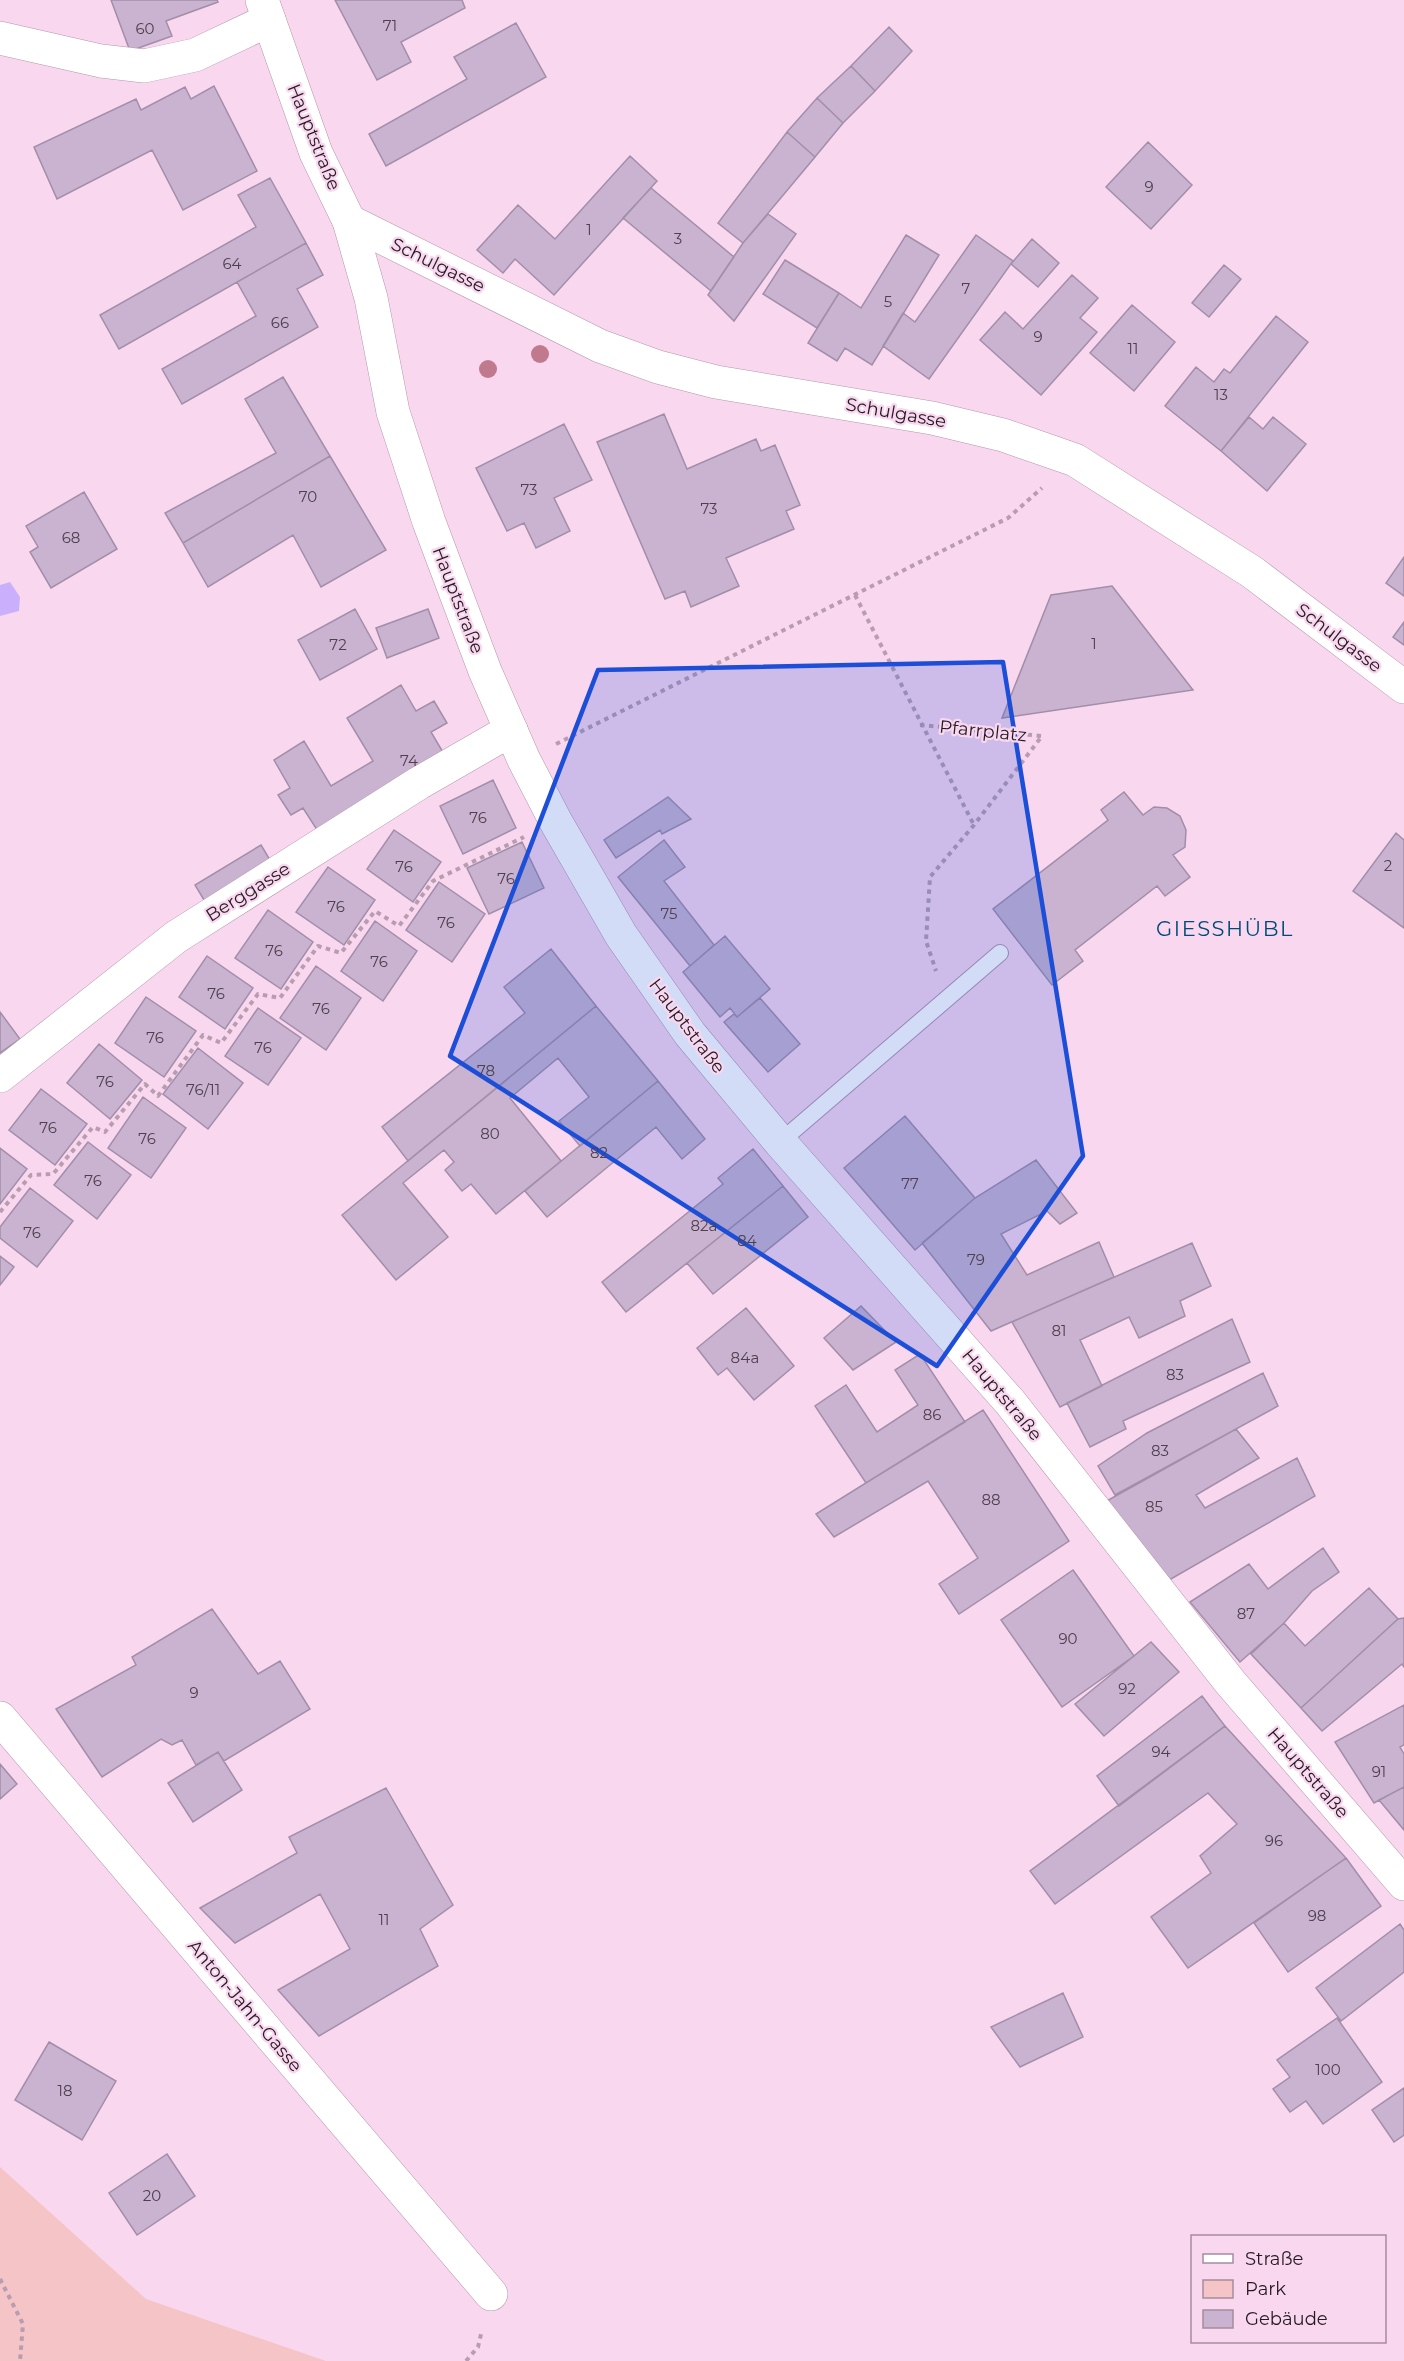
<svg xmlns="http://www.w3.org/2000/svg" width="1404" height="2361" viewBox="0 0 1404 2361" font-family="Montserrat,sans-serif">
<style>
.green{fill:#f5c4c7}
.water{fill:#cab0fc}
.building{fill:#c9b3d0;stroke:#a28ea9;stroke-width:1.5}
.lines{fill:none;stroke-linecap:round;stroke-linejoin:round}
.service-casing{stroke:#b496ab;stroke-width:18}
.minor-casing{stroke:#b496ab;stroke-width:34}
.tertiary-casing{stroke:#b496ab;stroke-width:34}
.path{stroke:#b79daf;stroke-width:4;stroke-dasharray:4.5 4.5;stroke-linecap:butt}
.service{stroke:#fff;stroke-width:16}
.minor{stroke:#fff;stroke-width:33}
.tertiary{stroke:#fff;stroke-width:33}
.tree{fill:#c1798e}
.marked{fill:#1d4ed8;fill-opacity:0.2;stroke:#1d4ed8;stroke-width:4.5;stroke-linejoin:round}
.labels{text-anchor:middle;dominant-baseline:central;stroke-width:4.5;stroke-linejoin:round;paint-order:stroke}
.number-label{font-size:15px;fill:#4e404e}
.street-label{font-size:18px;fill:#251a22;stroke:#f9d8ef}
.quarter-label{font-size:21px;letter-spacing:1.5px;fill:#004a78;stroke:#f9d8ef}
</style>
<rect width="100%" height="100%" fill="#f9d8ef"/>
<path class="green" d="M0 2167 146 2299 326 2361H0Z"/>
<path class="water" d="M10 582 20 597 19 611 0 616V585Z"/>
<path class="building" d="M111 0H217L218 2 166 21 172 36 130 51Z
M335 0H462L465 8 401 42 411 62 377 80Z
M516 23 546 77 386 166 369 134 467 79 454 57Z
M889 27 912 51 875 91 851 66Z
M851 66 875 91 843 123 817 98Z
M214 86 257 171 183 210 152 150 57 199 34 147 136 99 141 110 185 87 191 99Z
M817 98 843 123 815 157 787 132Z
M787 132 815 157 743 243 718 223Z
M1148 142 1192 185 1151 229 1106 187Z
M630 156 657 181 554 295 515 259 503 273 477 250 518 205 555 239Z
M270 178 306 243 119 349 100 315 256 227 238 195Z
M651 188 734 257 711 291 623 218Z
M768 214 796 234 734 321 708 295 743 243Z
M906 235 939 255 872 365 845 348 837 361 808 343 839 293 861 308Z
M976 235 1013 261 929 379 883 346 903 313 915 322Z
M1032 239 1059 263 1038 287 1011 264Z
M306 243 323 275 297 289 318 327 182 404 162 369 256 316 237 282Z
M785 260 839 293 817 328 763 294Z
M1224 265 1241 279 1209 317 1192 303Z
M1072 275 1098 298 1080 318 1097 332 1041 395 980 340 1005 312 1023 329Z
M1132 305 1175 342 1134 391 1090 353Z
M1276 316 1308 342 1221 451 1165 406 1196 367 1214 382 1224 369 1230 373Z
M283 377 330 456 183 543 165 513 276 453 245 399Z
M664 414 687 469 756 439 761 451 775 445 800 505 786 511 794 529 726 558 739 586 691 607 685 591 665 599 597 442Z
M1249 417 1263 429 1273 417 1306 444 1267 491 1221 451Z
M564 424 592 480 554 498 570 531 536 548 524 523 507 531 476 468Z
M330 456 386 550 321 587 293 535 208 587 183 543Z
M84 492 117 549 51 588 30 552 38 547 26 526Z
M1404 557V596L1386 583Z
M1112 586 1193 690 1002 718 1051 595Z
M355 609 377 649 320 680 298 640Z
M428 609 439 638 387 658 376 628Z
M1404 622V645L1393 637Z
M401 685 416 711 434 701 447 723 431 732 447 759 321 836 303 808 291 815 278 795 290 788 274 760 304 741 331 786 373 761 347 718Z
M493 780 516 828 463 854 440 806Z
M1124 792 1143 815 1154 807 1167 808 1180 816 1186 830 1185 847 1173 855 1190 877 1165 896 1157 886 1075 950 1083 961 1052 985 993 909 1108 820 1101 810Z
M668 797 691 819 662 834 660 830 616 858 604 840Z
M394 830 441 862 413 902 367 869Z
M1396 833 1404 840V928L1353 891Z
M664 840 685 867 664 881 714 945 690 966 618 877Z
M522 842 544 888 489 914 467 868Z
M261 845 273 865 207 905 195 885Z
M328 867 375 900 344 945 296 912Z
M439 882 485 914 452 962 406 930Z
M268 910 313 942 281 989 235 958Z
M375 921 417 951 383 1001 341 971Z
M725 936 770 989 737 1017 730 1008 720 1017 683 972Z
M551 949 596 1006 408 1161 382 1127 525 1013 504 987Z
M207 956 253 988 225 1029 179 997Z
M316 966 361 998 326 1050 280 1018Z
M146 997 196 1031 164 1077 115 1043Z
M760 998 800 1044 768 1072 724 1022 734 1014 737 1017Z
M596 1006 658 1081 580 1146 559 1121 589 1097 558 1058 510 1098 561 1161 496 1214 471 1184 462 1191 445 1170 454 1162 444 1150 403 1183 448 1237 396 1280 342 1215Z
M258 1008 301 1038 268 1085 225 1056Z
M0 1012 20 1039 0 1053Z
M99 1044 142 1080 110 1119 67 1083Z
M198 1048 243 1083 208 1129 163 1094Z
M658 1081 705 1139 682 1159 656 1127 547 1217 525 1191Z
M41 1089 87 1124 55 1165 9 1130Z
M143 1097 186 1128 151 1178 108 1148Z
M905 1116 975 1198 915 1250 844 1168Z
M88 1142 131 1175 97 1219 54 1185Z
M0 1148 27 1169 0 1204Z
M753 1149 783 1186 626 1312 602 1282 723 1184 718 1178Z
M1036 1160 1077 1213 1060 1224 1047 1211 1001 1234 1027 1275 1099 1242 1114 1277 991 1331 922 1243 975 1198Z
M783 1186 808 1217 713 1294 687 1263Z
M30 1188 73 1221 37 1267 0 1238V1227Z
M1192 1243 1211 1286 1180 1301 1185 1316 1139 1338 1129 1317 1080 1340 1102 1386 1060 1407 1012 1322Z
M0 1256 14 1267 0 1285Z
M861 1306 896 1342 853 1370 824 1338Z
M746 1308 794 1366 754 1400 727 1368 718 1375 697 1348Z
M1232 1319 1250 1362 1123 1421 1126 1429 1090 1447 1067 1403Z
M920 1354 965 1422 866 1483 815 1406 846 1385 877 1432 918 1405 895 1370Z
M1263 1373 1278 1406 1115 1495 1098 1466 1147 1433Z
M983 1410 1069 1541 959 1614 939 1584 978 1558 928 1481 834 1537 816 1514Z
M1236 1429 1259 1458 1196 1495 1205 1508 1297 1458 1315 1496 1164 1583 1103 1503Z
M1323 1548 1339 1572 1312 1591 1284 1623 1240 1662 1190 1602 1249 1564 1268 1589Z
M1073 1570 1134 1656 1062 1707 1001 1620Z
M1369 1588 1398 1619 1301 1708 1251 1654 1284 1623 1305 1646Z
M212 1609 258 1674 280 1661 310 1709 224 1761 218 1752 196 1765 182 1740 172 1745 161 1739 102 1777 56 1709 136 1665 132 1657Z
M1404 1618V1667L1402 1664 1322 1731 1301 1708 1398 1619Z
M1151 1642 1179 1672 1104 1736 1075 1704Z
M1202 1696 1225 1726 1119 1806 1097 1776Z
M1404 1705V1745L1400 1747 1404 1754V1787L1374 1803 1335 1742Z
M1225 1726 1346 1858 1188 1968 1151 1917 1211 1873 1200 1856 1237 1824 1208 1793 1055 1904 1030 1871Z
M218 1752 242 1790 193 1822 168 1783Z
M0 1764 17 1784 0 1799Z
M1404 1787V1830L1379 1800Z
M386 1788 453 1905 420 1929 438 1966 319 2036 278 1990 350 1949 320 1894 235 1943 200 1908 297 1853 289 1837Z
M1346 1858 1381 1906 1288 1972 1254 1923Z
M1400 1924 1404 1930V1972L1341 2021 1316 1988Z
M1063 1993 1083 2037 1020 2067 991 2027Z
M1337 2018 1382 2082 1323 2124 1306 2101 1290 2112 1273 2089 1290 2077 1277 2060Z
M49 2042 116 2081 82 2140 15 2100Z
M1404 2088V2135L1394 2142 1372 2110Z
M167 2154 195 2196 137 2235 109 2193Z"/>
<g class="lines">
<g class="service-casing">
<path id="service" d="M780 1142 1000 953"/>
</g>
<g class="minor-casing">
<path id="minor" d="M0 38 101 61 144 66 195 55 269 20
M349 221 600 346 658 367 716 382 932 418 1003 435 1075 460 1252 572 1404 687
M0 1076 176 937 419 783 511 730
M0 1718 491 2294"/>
</g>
<g class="tertiary-casing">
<path id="tertiary" d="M262 0 316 153 349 221 371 298 393 412 429 522 485 671 524 760 556 822 621 935 690 1034 780 1142 1010 1402 1230 1682 1404 1884"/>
</g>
<path class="path" d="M855 595 974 825
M920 725 1042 736 974 825 930 877 926 941 936 971
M556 744 1008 518 1042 488
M0 1212 31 1175 53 1174 93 1127 105 1132 145 1084 158 1096 203 1035 221 1043 258 994 280 998 318 946 341 953 375 911 399 926 433 881 524 837
M0 2279 23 2324 20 2361
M466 2361 478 2347 482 2330"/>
<use href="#service" class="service"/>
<use href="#minor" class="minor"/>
<use href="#tertiary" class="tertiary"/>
</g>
<g class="tree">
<circle cx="540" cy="354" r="9"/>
<circle cx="488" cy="369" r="9"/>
</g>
<path class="marked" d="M1003 662 1083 1156 937 1366 450 1056 598 670Z"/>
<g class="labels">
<g class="number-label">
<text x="390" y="25">71</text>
<text x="145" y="28">60</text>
<text x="1149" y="186">9</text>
<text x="589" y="229">1</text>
<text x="678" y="238">3</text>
<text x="232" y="263">64</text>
<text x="966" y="288">7</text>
<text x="888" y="301">5</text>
<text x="280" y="322">66</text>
<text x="1038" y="336">9</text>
<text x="1133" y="348">11</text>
<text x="1221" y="394">13</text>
<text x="529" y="489">73</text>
<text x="308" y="496">70</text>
<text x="709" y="508">73</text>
<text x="71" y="537">68</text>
<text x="1094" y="643">1</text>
<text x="338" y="644">72</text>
<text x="409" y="760">74</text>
<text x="478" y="817">76</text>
<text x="1388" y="865">2</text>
<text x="404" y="866">76</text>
<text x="506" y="878">76</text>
<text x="336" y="906">76</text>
<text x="669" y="913">75</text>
<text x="446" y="922">76</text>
<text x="274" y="950">76</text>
<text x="379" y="961">76</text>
<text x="216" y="993">76</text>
<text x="321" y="1008">76</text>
<text x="155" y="1037">76</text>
<text x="263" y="1047">76</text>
<text x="486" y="1070">78</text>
<text x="105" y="1081">76</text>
<text x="203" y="1089">76/11</text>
<text x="48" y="1127">76</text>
<text x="490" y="1133">80</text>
<text x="147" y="1138">76</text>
<text x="599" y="1152">82</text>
<text x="93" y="1180">76</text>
<text x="910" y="1183">77</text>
<text x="704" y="1225">82a</text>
<text x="32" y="1232">76</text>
<text x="747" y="1240">84</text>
<text x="976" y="1259">79</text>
<text x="1059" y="1330">81</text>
<text x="745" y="1357">84a</text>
<text x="1175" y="1374">83</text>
<text x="932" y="1414">86</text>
<text x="1160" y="1450">83</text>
<text x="991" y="1499">88</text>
<text x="1154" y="1506">85</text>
<text x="1246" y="1613">87</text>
<text x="1068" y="1638">90</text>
<text x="1127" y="1688">92</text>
<text x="194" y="1692">9</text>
<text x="1161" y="1751">94</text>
<text x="1379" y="1771">91</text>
<text x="1274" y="1840">96</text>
<text x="1317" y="1915">98</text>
<text x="384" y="1919">11</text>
<text x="1328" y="2069">100</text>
<text x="65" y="2090">18</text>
<text x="152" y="2195">20</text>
</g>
<g class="street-label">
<text transform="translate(314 137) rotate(68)">Hauptstraße</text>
<text transform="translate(438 265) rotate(26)">Schulgasse</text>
<text transform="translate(896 413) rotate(10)">Schulgasse</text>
<text transform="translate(458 600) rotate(69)">Hauptstraße</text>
<text transform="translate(1339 638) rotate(37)">Schulgasse</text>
<text transform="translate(983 731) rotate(6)">Pfarrplatz</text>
<text transform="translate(248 892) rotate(-32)">Berggasse</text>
<text transform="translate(687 1026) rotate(53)">Hauptstraße</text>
<text transform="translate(1002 1395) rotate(50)">Hauptstraße</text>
<text transform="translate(1308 1773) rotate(49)">Hauptstraße</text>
<text transform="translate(245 2006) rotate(50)">Anton-Jahn-Gasse</text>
</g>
<g class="quarter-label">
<text x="1225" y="928">GIESSHÜBL</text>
</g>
</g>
<rect x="1191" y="2235" width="195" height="108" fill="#f9d8ef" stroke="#a48c9d" stroke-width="1.5"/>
<rect x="1203" y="2254" width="30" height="9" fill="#ffffff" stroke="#a48c9d" stroke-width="1.5"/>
<text x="1245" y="2265" font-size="18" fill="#251a22">Straße</text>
<rect x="1203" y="2280" width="30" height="18" fill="#f5c4c7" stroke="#a48c9d" stroke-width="1.5"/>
<text x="1245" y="2295" font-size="18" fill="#251a22">Park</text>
<rect x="1203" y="2310" width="30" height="18" fill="#c9b3d0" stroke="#a48c9d" stroke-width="1.5"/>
<text x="1245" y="2325" font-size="18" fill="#251a22">Gebäude</text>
</svg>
